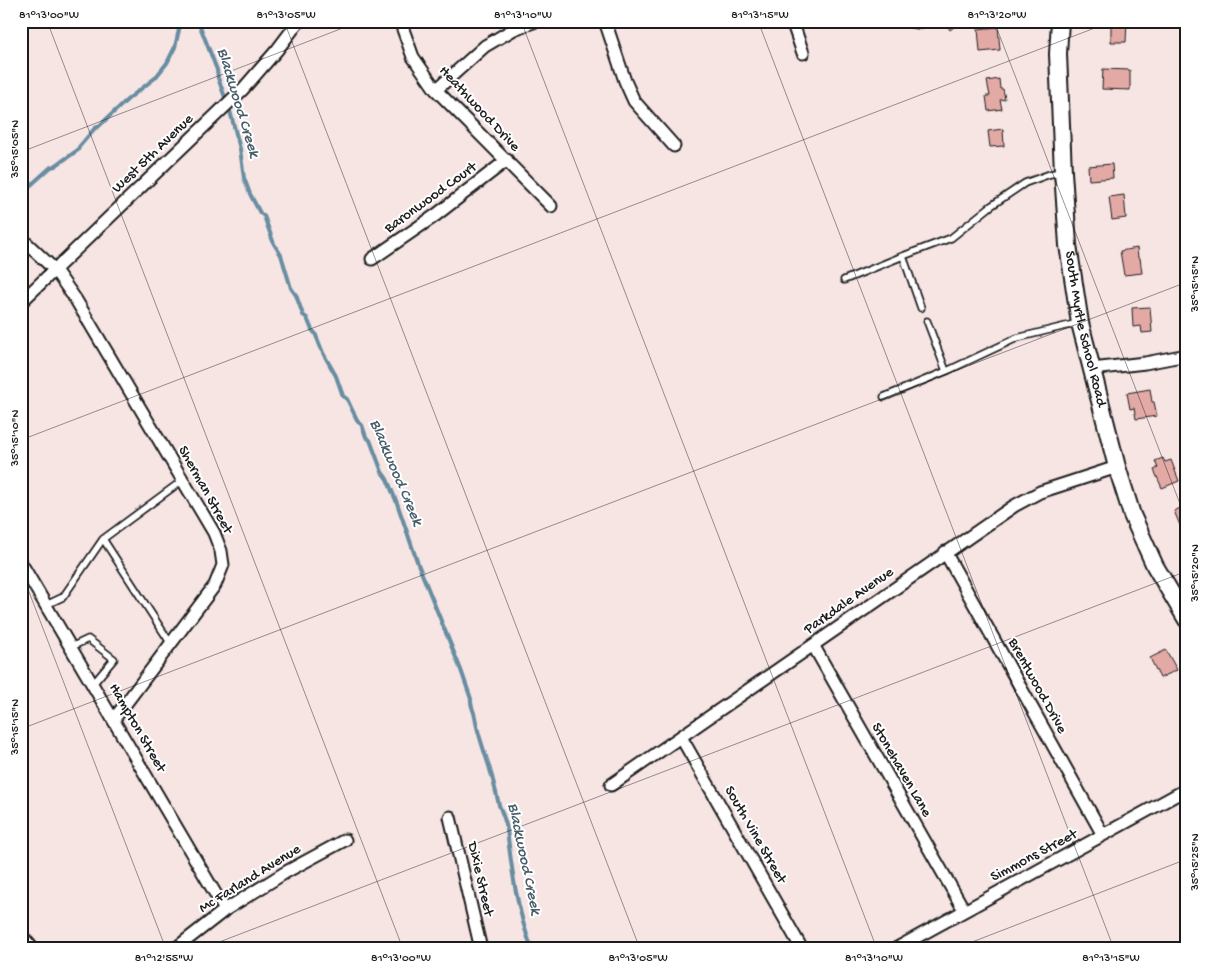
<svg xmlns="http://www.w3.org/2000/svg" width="1208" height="970" viewBox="0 0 1208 970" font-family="'Gochi Hand',sans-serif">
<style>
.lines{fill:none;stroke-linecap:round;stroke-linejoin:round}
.stream{stroke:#678da1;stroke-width:4}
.building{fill:#e3a9a5;stroke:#1c1c1c}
.lane-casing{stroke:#1c1c1c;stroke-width:9}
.street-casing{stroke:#1c1c1c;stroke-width:15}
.secondary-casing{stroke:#1c1c1c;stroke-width:20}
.lane{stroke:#fff;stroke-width:5.5}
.street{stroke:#fff;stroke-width:11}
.secondary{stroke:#fff;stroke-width:16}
.ticks{fill:none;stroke:#1c1c1c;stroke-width:1;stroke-opacity:0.45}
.labels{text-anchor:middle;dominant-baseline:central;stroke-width:4;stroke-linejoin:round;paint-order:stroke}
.street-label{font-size:15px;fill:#1c1c1c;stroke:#fff}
.water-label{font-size:16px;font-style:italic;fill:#485e6a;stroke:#fff}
.neatline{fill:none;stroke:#1c1c1c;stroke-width:2}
.ticks-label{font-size:12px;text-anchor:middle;fill:#1c1c1c}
</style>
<rect width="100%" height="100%" fill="#f7e5e4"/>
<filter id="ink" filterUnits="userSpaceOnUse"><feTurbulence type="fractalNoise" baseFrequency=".02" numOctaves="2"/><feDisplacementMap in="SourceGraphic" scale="10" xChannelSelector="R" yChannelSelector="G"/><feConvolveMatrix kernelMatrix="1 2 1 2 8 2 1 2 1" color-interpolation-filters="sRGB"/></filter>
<g filter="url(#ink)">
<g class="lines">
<path class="stream" d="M198 21 217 70 218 78 230 111 240 149 244 178 250 194 260 213 264 216 274 244 281 255 291 288 296 295 303 315 307 318 312 330 315 333 323 353 336 376 343 396 347 399 358 422 362 425 366 437 370 440 382 472 387 479 397 503 418 564 461 670 471 699C470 706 474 710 475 717 477 730 481 741 485 754 491 770 495 788 499 805 502 813 506 822 507 830 512 871 517 911 532 949
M21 194 51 167 55 166 78 150 79 147 95 128 98 127 128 99 155 78 167 63 175 47 181 21"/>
</g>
<path class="building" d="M896 21H923L922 30 895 25Z
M944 21H962L950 30Z
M1111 21H1127L1126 42H1111Z
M998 27 1000 50 980 52 978 29Z
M1103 69 1130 70V90L1102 89Z
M999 79 1000 89H1003L1005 99 1000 100 1002 109 988 111 986 96H990L987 81Z
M1003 129 1004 146 990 147 988 131Z
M1112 164 1113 178 1089 180 1088 166Z
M1124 195 1126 218 1112 220 1109 197Z
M1137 248 1138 258H1140L1142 273 1124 275 1120 251Z
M1150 307 1152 332 1142 333 1141 326 1133 327 1132 308Z
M1187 316V337H1183L1181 317Z
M1150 389 1152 402H1154L1157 416 1136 419 1134 408 1130 409 1127 393Z
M1163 458 1165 462 1171 460 1179 481 1162 488 1154 470 1158 468 1155 461Z
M1187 505V537H1185L1174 511Z
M1166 650 1177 670 1160 678 1150 658Z"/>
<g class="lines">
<g class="lane-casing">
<path id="lane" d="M844 280 903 256
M921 308 903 256 951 238 991 206 1025 183 1050 174 1061 172
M927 321 946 371
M884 397 949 370 1017 338 1078 323
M103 539 171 644
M46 605 63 597 103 539 183 480
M71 647 88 639 114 659 93 684"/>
</g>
<g class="street-casing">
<path id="street" d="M400 21 413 57 436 90 551 206
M605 21 625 81 634 101 674 146
M792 21 803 53
M436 90 485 46 514 29 536 21
M21 238 55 270 76 300 214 533 221 551 223 565 215 585 114 719
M372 259 436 215 507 160
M21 302 243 89 277 50 299 21
M1092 369 1145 363 1187 355
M945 552 1103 835
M21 563 225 910
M813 645 964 910
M681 737 802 949
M611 785 1014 506 1040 492 1117 467
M450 817 481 949
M21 935 33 949
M175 949 225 910 286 872 345 840
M895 949 1187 789"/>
</g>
<g class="secondary-casing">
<g id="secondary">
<path id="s1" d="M1060 21 1058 54 1063 172 1068 245 1080 323 1117 467 1132 515 1155 566 1187 620"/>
</g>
</g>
<use href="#lane" class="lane"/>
<use href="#street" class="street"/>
<use href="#secondary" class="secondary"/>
</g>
</g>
<path class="ticks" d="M47 21 403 949M284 21 640 949M521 21 877 949M758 21 1114 949M994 21 1187 522M21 152 361 21M21 440 1113 21M21 571 166 949M21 729 1187 282M201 949 1187 571M954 949 1187 859"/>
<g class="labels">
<g class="street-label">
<text transform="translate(479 109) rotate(47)">Heathwood Drive</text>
<text transform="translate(153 154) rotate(-44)">West 5th Avenue</text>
<text transform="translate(431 198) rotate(-36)">Baronwood Court</text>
<text stroke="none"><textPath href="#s1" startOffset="310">South Myrtle School Road</textPath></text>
<text transform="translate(205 490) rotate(61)">Sherman Street</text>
<text transform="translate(849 601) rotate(-35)">Parkdale Avenue</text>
<text transform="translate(1037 686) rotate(61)">Brentwood Drive</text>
<text transform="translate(137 728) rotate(60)">Hampton Street</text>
<text transform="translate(901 770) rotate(60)">Stonehaven Lane</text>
<text transform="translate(755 835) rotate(60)">South Vine Street</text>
<text transform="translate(1034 856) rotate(-28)">Simmons Street</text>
<text transform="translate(250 879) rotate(-32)">Mc Farland Avenue</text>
<text transform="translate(480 879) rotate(77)">Dixie Street</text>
</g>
<g class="water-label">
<text transform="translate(237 103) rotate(73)">Blackwood Creek</text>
<text transform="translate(395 473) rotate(67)">Blackwood Creek</text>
<text transform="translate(523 859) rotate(78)">Blackwood Creek</text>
</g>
</g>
<rect width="1208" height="970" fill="none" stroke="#fff" stroke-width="55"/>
<rect x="28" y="28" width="1152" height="914" class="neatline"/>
<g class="ticks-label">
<text x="49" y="18">81°13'00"W</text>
<text x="286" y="18">81°13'05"W</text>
<text x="523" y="18">81°13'10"W</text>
<text x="760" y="18">81°13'15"W</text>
<text x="997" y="18">81°13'20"W</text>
<text transform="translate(14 149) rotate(-90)" y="4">35°15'05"N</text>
<text transform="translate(1194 284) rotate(-90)" y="4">35°15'15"N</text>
<text transform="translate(14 438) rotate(-90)" y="4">35°15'10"N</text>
<text transform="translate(1194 573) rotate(-90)" y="4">35°15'20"N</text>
<text transform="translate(14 727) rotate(-90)" y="4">35°15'15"N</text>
<text transform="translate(1194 862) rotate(-90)" y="4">35°15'25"N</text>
<text x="164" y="961">81°12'55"W</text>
<text x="401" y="961">81°13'00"W</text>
<text x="638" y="961">81°13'05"W</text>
<text x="874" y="961">81°13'10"W</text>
<text x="1111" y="961">81°13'15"W</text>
</g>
</svg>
